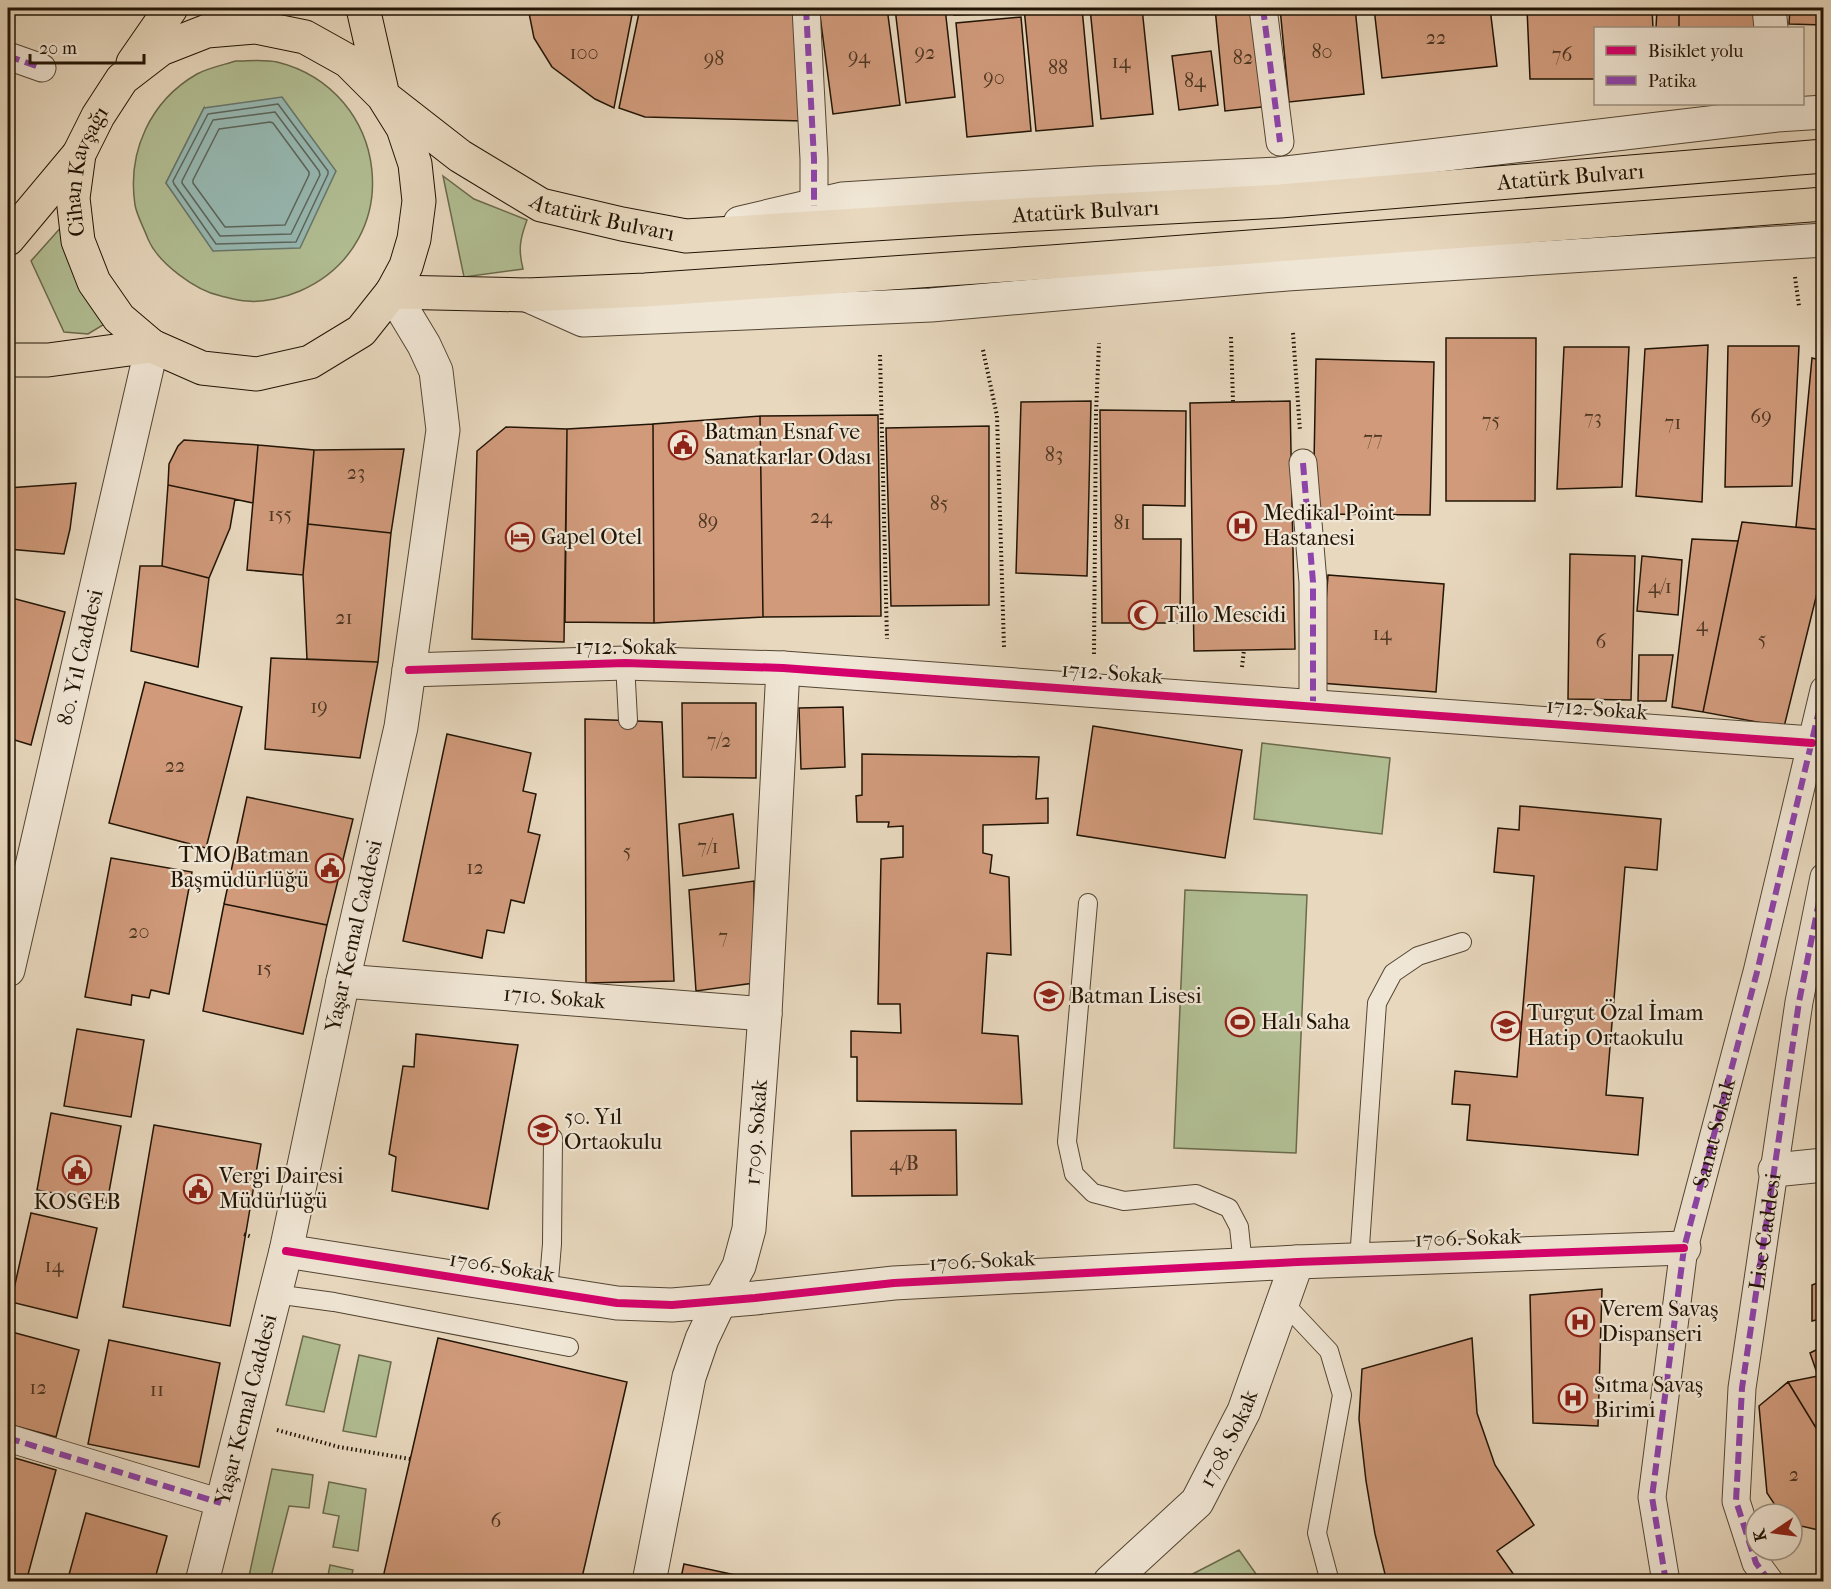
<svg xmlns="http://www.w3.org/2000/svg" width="1831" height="1589" viewBox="0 0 1831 1589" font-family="'IM FELL French Canon',serif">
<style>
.green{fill:#b2bf94;stroke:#6a6a4c;stroke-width:1.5;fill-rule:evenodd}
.water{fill:#97b9b3;stroke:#68776d;stroke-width:1.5}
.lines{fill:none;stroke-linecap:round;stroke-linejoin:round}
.shore{stroke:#5c665c;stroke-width:1.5}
.building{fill:#d09a7b;stroke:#211405;stroke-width:1.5}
.service-casing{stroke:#534533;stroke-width:20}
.pedestrian-casing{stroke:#534533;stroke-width:29}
.minor-casing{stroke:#534533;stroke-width:35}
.tertiary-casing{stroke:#534533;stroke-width:35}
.primary-casing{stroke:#211405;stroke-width:35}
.path{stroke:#211405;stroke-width:4;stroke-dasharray:1.5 3;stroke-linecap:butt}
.service{stroke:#f0e6d5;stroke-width:18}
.pedestrian{stroke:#f0e6d5;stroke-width:27}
.minor{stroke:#f0e6d5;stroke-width:33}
.tertiary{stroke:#f0e6d5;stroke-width:33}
.primary{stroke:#e8d8be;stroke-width:33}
.quiet{stroke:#8e44ad;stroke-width:6;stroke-dasharray:12 6;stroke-linecap:butt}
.cycleway-casing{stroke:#f0e6d5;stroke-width:11}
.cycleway{stroke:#d6006c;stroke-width:8}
.labels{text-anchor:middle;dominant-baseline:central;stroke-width:4.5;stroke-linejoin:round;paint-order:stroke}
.number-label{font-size:20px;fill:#4d3622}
.street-label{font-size:22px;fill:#211405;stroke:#f0e6d5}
.poi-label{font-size:22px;fill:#211405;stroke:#f0e6d5;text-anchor:start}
</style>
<rect width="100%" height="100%" fill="#e8d8be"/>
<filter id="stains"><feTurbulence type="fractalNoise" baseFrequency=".00333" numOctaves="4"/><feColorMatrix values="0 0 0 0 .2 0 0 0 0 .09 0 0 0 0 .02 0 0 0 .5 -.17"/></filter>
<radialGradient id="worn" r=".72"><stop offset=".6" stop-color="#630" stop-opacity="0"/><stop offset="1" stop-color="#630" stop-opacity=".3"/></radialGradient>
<path class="green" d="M236 61C249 61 264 59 277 62 390 90 409 243 300 291 286 297 263 303 247 301 239 301 229 298 221 296 196 291 158 263 148 239 144 228 137 216 135 205 127 152 150 101 197 74 208 68 223 65 236 61ZM204 108 213 250 166 183Z
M443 176 474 199 527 220C520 239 518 249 523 269L464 277Z
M63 225 108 322 88 334 64 332 31 261Z
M1262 743 1390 758 1382 834 1254 819Z
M1185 890 1307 895 1296 1153 1174 1148Z
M303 1336 340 1345 324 1412 286 1405Z
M359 1355 391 1362 376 1437 343 1431Z
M272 1469 313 1475 309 1508 289 1506 270 1581H248Z
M329 1482 366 1489 358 1551 333 1547 339 1516 323 1513Z
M1239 1550 1261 1581H1179Z
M330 1565 353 1570 350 1581H327Z"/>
<path class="water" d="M282 97 336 171 300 248 213 251 166 183 204 108Z"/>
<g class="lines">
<path class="shore" d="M278 104 328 171V174L296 242 216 244 174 184 173 181 208 114Z
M275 112 319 171 320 175 291 234 220 236 182 183V181L213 120Z
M270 122 273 123 309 172V175L285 225 225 227 193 183V180L219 129Z"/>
</g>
<path class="building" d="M528 8H584L632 15 614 108 595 99 552 67 534 38Z
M640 8H796L804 121 645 117 619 108Z
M819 8H887L900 105 833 114Z
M895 8H945L955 97 906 103Z
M953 8H1015V13L954 15Z
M1024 8H1082L1093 126 1036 131Z
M1090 8H1142L1153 114 1101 119Z
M1215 8H1260L1271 106 1225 111Z
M1280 8H1355L1364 94 1289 102Z
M1374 8H1490L1497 66 1382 78Z
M1527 8H1652L1653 28H1596V79H1530Z
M1657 8H1679V28H1656Z
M1679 8H1755L1756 28H1679Z
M1790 8H1824V25L1789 24Z
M1021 17 1031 131 967 137 956 23Z
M1211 51 1218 105 1179 110 1172 56Z
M1446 338H1536L1535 501H1446Z
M1708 345 1702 502 1636 496 1645 349Z
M1728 346H1799L1792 486 1725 487Z
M1564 347H1629L1622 487 1557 489Z
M1812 358 1824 361V530L1796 527Z
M1316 359 1434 362 1430 515 1313 514Z
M1091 401 1087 576 1016 573 1021 402Z
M1290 401 1295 649 1194 651 1190 403Z
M1100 410 1186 411 1185 506 1143 505V539H1181L1180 623H1102Z
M878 415 881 616 763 617 760 416Z
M760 416 763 617 654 623 653 424Z
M653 424 654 623 565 622 567 429Z
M989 426V605L891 606 886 428Z
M506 427 567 429 564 642 472 639 477 451Z
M184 440 258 445 253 503 168 485 169 464 178 446Z
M258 445 314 450 303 575 247 570Z
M404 449 391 533 308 524 314 450Z
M76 483 70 529 64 554 8 549V488Z
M168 485 235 499 230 528 209 578 162 566Z
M1742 522 1824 530V565L1784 727 1703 712Z
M308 524 391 533 378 662 307 659 303 575Z
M1692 539 1738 541 1703 712 1672 707Z
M1570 554 1635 556 1631 700 1568 699Z
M1642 556 1682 560 1678 615 1637 611Z
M140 566H162L209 578 198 667 131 651Z
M1328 575 1444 584 1436 692 1320 683Z
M8 597 65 612 31 745 8 738Z
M1639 655H1673L1666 701H1638Z
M271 658 378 662 360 758 265 749Z
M145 682 242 707 206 848 109 823Z
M682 703H756V778L683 777Z
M843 707 845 767 801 769 799 708Z
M585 719 662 722 674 981 586 983Z
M1093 726 1242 750 1225 858 1077 835Z
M447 734 531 753 523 791 536 794 528 832 540 835 524 903 511 900 504 933 487 930 482 958 403 941Z
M862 754 1039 757 1036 799 1048 798V823L983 825V853L992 855 990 873 1009 877 1011 955 987 953 982 1033 1018 1036 1022 1104 857 1101V1057H851V1031L901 1033 900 1004H878L881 859 903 857V826L888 827 889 822H857L856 796 862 795Z
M247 797 353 819 327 925 224 904Z
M1520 806 1661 819 1657 870 1625 867 1606 1095 1643 1098 1638 1155 1467 1140 1470 1105 1452 1104 1455 1071 1517 1077 1534 876 1494 872 1498 828 1519 830Z
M733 814 739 868 683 876 679 824Z
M111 858 192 872 169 994 151 990 149 998 132 995 131 1005 85 997Z
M754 881V983L696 991 689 890Z
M224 904 327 925 303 1034 203 1011Z
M77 1029 144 1040 131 1117 64 1106Z
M416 1034 518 1045 488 1209 392 1191 396 1157 389 1154 403 1066 414 1067Z
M51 1113 121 1126 107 1203 37 1190Z
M154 1125 261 1144 230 1326 123 1307Z
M956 1130 957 1195 852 1196 851 1131Z
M31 1213 97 1228 77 1318 11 1302Z
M1824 1264V1318L1812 1321V1285L1820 1282 1819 1266Z
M1602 1289 1598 1426 1533 1423 1530 1295Z
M8 1331 79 1350 56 1437 8 1424Z
M438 1338 627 1382 581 1582H382Z
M1472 1338 1477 1413 1495 1465 1534 1525 1497 1551 1519 1582H1387L1375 1534 1366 1481 1359 1419 1362 1369Z
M109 1340 220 1363 199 1467 88 1444Z
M1824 1346V1441L1788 1382 1818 1376 1810 1353Z
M1788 1382 1824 1441 1823 1531 1792 1524V1514H1781L1767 1493 1759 1406Z
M8 1456 56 1470 26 1582H8Z
M86 1513 167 1536 154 1582H67Z
M684 1564 769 1582H680Z"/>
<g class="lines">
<g class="service-casing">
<path id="service" d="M625 663 628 720
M1088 903 1067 1142 1074 1174 1093 1193 1124 1201 1196 1194 1229 1208 1239 1227 1243 1265
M1359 1260 1377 1003 1393 973 1418 956 1462 942
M548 1292 552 1244 553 1138
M275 1294 334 1302 569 1347
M1283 1302 1329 1351 1342 1395 1317 1533 1330 1582"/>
</g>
<g class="pedestrian-casing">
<g id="pedestrian">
<path d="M806 8 814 159V206"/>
<path d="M1263 8 1280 142"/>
<path d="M8 56 42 68"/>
<path d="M1303 463 1313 582V706"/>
<path d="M8 1438 221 1503"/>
<path id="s1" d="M1666 1582 1652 1497 1684 1248 1757 972 1824 690"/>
<path id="s2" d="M1770 1582 1756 1563 1736 1501 1742 1388 1799 1002 1824 877"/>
</g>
</g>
<g class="minor-casing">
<g id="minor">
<path d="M1769 8 1771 28"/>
<path d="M409 670 625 663 783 668 1812 743"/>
<path id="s3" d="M343 981 765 1014"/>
<path d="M1775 1170 1824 1165"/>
<path d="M286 1251 617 1303 672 1305 755 1298 894 1283 1297 1262 1684 1248"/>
<path id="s4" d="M649 1582 689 1377 702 1339 720 1301 739 1266 749 1229 765 1014 783 668"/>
<path id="s5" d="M1110 1582 1197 1502 1244 1411 1297 1262"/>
</g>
</g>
<g class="tertiary-casing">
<g id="tertiary">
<path d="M740 223 842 199 1095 183 1278 174 1777 115 1824 112"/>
<path d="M527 295 583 320 931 305 1287 274 1824 240"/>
<path id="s6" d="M8 970 152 346"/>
<path id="s7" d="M202 1582 286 1251 343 981 401 727 443 430 436 371 424 345 392 292"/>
</g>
</g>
<g class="primary-casing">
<g id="primary">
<path id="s8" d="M363 8 383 96 403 128 415 164 419 201 414 239 406 266 392 292 361 331 310 362 257 374 202 368 152 346 119 318 94 282 78 241 73 198 79 154 98 116 122 79 161 49 207 31 256 27 305 37 348 61 383 96 460 156 541 205 622 224 686 236 967 218 1280 201 1824 156"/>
<path d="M133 63 171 8"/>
<path d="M8 239 79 154"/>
<path d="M392 292 527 295 645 290 1051 262 1824 204"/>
<path d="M8 360H48L152 346"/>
</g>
</g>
<path class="path" d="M1795 277 1799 306
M1293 333 1300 431
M1231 337 1233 402
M983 350 997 416 1004 647
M880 355 887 639
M1094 654 1096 413 1099 343
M1242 667 1244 650
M244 1234 252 1237
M277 1430 339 1447 410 1459"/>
<use href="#service" class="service"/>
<use href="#pedestrian" class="pedestrian"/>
<use href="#minor" class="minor"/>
<use href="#tertiary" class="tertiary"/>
<use href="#primary" class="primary"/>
<path class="quiet" d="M806 8 814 159V206
M1263 8 1280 142
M8 56 42 68
M1303 463 1313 582V706
M8 1438 221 1503
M1666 1582 1652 1497 1684 1248 1757 972 1824 690
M1770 1582 1756 1563 1736 1501 1742 1388 1799 1002 1824 877"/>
<g class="cycleway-casing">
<path id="cycleway" d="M409 670 625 663 783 668 1812 743
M286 1251 617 1303 672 1305 755 1298 894 1283 1297 1262 1684 1248"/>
</g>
<use href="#cycleway" class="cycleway"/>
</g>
<defs>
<g id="civic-ring" transform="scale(1.5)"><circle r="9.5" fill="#f0e6d5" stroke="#8f2418" stroke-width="1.5"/><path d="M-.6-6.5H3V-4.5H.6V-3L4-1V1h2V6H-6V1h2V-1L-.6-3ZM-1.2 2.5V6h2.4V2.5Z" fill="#8f2418"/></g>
<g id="hospital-ring" transform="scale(1.5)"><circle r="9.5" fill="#f0e6d5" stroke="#8f2418" stroke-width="1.5"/><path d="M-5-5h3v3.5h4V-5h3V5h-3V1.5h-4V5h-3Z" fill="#8f2418"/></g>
<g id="hotel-ring" transform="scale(1.5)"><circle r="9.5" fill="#f0e6d5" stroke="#8f2418" stroke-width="1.5"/><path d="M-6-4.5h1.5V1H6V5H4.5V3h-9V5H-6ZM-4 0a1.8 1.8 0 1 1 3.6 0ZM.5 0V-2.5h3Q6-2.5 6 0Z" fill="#8f2418"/></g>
<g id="mosque-ring" transform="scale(1.5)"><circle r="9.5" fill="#f0e6d5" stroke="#8f2418" stroke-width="1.5"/><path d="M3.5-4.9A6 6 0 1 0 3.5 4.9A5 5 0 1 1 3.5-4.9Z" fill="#8f2418"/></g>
<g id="school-ring" transform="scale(1.5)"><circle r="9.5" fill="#f0e6d5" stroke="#8f2418" stroke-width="1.5"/><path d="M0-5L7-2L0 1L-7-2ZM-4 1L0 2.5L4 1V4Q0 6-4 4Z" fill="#8f2418"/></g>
<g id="stadium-ring" transform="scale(1.5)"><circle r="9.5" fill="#f0e6d5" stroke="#8f2418" stroke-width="1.5"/><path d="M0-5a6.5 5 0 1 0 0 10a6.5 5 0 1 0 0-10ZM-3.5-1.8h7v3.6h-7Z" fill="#8f2418"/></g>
</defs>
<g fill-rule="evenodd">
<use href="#civic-ring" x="683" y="445"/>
<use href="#hospital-ring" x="1242" y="526"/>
<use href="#hotel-ring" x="520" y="537"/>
<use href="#mosque-ring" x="1143" y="615"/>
<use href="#civic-ring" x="330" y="868"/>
<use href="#school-ring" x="1049" y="996"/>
<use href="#stadium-ring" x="1240" y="1022"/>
<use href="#school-ring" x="1506" y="1026"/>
<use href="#school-ring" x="543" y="1130"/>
<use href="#civic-ring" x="77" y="1170"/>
<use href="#civic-ring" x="198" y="1189"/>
<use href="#hospital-ring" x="1580" y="1322"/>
<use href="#hospital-ring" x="1573" y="1398"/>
</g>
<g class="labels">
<g class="number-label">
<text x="1436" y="37">22</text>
<text x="1322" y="51">80</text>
<text x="584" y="52">100</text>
<text x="925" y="52">92</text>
<text x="1562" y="54">76</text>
<text x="859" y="56">94</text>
<text x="1243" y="57">82</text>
<text x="714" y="58">98</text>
<text x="1121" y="61">14</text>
<text x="1058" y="67">88</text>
<text x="994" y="77">90</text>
<text x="1195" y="80">84</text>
<text x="1761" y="416">69</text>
<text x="1593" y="417">73</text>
<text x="1491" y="420">75</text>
<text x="1673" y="422">71</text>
<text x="1373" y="438">77</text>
<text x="1054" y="454">83</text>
<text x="356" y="472">23</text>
<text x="939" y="503">85</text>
<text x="280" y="514">155</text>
<text x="821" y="516">24</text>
<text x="708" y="521">89</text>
<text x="1122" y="522">81</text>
<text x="1660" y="586">4/1</text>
<text x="344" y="617">21</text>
<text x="1702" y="624">4</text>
<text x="1382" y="633">14</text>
<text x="1762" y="639">5</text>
<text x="1601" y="641">6</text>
<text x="319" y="706">19</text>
<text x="719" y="740">7/2</text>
<text x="175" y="765">22</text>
<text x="708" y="846">7/1</text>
<text x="627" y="851">5</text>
<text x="475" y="867">12</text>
<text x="139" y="931">20</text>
<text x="723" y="936">7</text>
<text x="264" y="968">15</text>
<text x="904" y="1163">4/B</text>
<text x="54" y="1265">14</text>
<text x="38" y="1387">12</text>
<text x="157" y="1389">11</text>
<text x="1794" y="1474">2</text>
<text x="496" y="1520">6</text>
</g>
<g class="street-label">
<text stroke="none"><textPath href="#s8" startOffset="776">Cihan Kavşağı</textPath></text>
<text stroke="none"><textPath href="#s8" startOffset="2402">Atatürk Bulvarı</textPath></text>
<text stroke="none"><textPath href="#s8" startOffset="1916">Atatürk Bulvarı</textPath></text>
<text stroke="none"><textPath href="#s8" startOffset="1430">Atatürk Bulvarı</textPath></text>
<text x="626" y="647">1712. Sokak</text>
<text stroke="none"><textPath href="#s6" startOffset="321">80. Yıl Caddesi</textPath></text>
<text transform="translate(1112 673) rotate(4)">1712. Sokak</text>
<text transform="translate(1597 709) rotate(4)">1712. Sokak</text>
<text stroke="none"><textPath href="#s7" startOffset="664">Yaşar Kemal Caddesi</textPath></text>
<text stroke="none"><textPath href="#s3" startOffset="212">1710. Sokak</textPath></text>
<text stroke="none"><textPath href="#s4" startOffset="466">1709. Sokak</textPath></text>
<text stroke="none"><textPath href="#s1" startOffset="456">Sanat Sokak</textPath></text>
<text stroke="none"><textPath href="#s2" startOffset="360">Lise Caddesi</textPath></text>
<text transform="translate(1468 1238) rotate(-2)">1706. Sokak</text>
<text transform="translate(982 1261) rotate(-3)">1706. Sokak</text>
<text transform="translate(502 1267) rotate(9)">1706. Sokak</text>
<text stroke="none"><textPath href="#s7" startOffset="178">Yaşar Kemal Caddesi</textPath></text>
<text stroke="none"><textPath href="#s5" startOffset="189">1708. Sokak</textPath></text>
</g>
<g class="poi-label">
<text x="704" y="432">Batman Esnaf ve<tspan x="704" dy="25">Sanatkarlar Odası</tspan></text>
<text x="1263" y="513">Medikal Point<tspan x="1263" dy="25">Hastanesi</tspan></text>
<text x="541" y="537">Gapel Otel</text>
<text x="1164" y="615">Tillo Mescidi</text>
<text x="309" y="855" text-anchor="end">TMO Batman<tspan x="309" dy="25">Başmüdürlüğü</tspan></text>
<text x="1070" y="996">Batman Lisesi</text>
<text x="1527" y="1013">Turgut Özal İmam<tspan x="1527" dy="25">Hatip Ortaokulu</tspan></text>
<text x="1261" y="1022">Halı Saha</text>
<text x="564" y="1117">50. Yıl<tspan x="564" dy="25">Ortaokulu</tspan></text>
<text x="219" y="1176">Vergi Dairesi<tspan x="219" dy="25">Müdürlüğü</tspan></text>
<text x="77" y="1202" text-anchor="middle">KOSGEB</text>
<text x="1601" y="1309">Verem Savaş<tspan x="1601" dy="25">Dispanseri</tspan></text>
<text x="1594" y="1385">Sıtma Savaş<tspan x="1594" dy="25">Birimi</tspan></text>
</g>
</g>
<rect width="1831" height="1589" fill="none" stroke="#e8d8be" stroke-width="30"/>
<rect x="9" y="9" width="1813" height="1571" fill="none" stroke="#211405" stroke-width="3"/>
<rect x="15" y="15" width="1801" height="1559" fill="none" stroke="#211405" stroke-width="1.5"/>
<rect x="1594" y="27" width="210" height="78" fill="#f0e6d5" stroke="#9d9282" stroke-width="1.5"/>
<rect x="1606" y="46" width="30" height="9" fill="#d6006c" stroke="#9d9282" stroke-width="1.5"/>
<text x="1648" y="57" font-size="18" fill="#211405">Bisiklet yolu</text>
<rect x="1606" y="76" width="30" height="9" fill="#8e44ad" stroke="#9d9282" stroke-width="1.5"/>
<text x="1648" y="87" font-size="18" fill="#211405">Patika</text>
<g transform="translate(1774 1532) rotate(257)"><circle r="28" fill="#f0e6d5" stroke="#9d9282" stroke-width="1.5"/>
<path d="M0-4.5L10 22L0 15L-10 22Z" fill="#8f2418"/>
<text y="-9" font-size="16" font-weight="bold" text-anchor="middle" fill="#211405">K</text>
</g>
<path d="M30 54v9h114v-9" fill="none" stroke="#211405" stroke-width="3"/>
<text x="39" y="54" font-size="18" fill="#211405" stroke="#f0e6d5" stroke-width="4.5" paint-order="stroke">20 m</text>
<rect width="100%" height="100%" filter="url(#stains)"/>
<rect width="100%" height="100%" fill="url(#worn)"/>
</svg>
